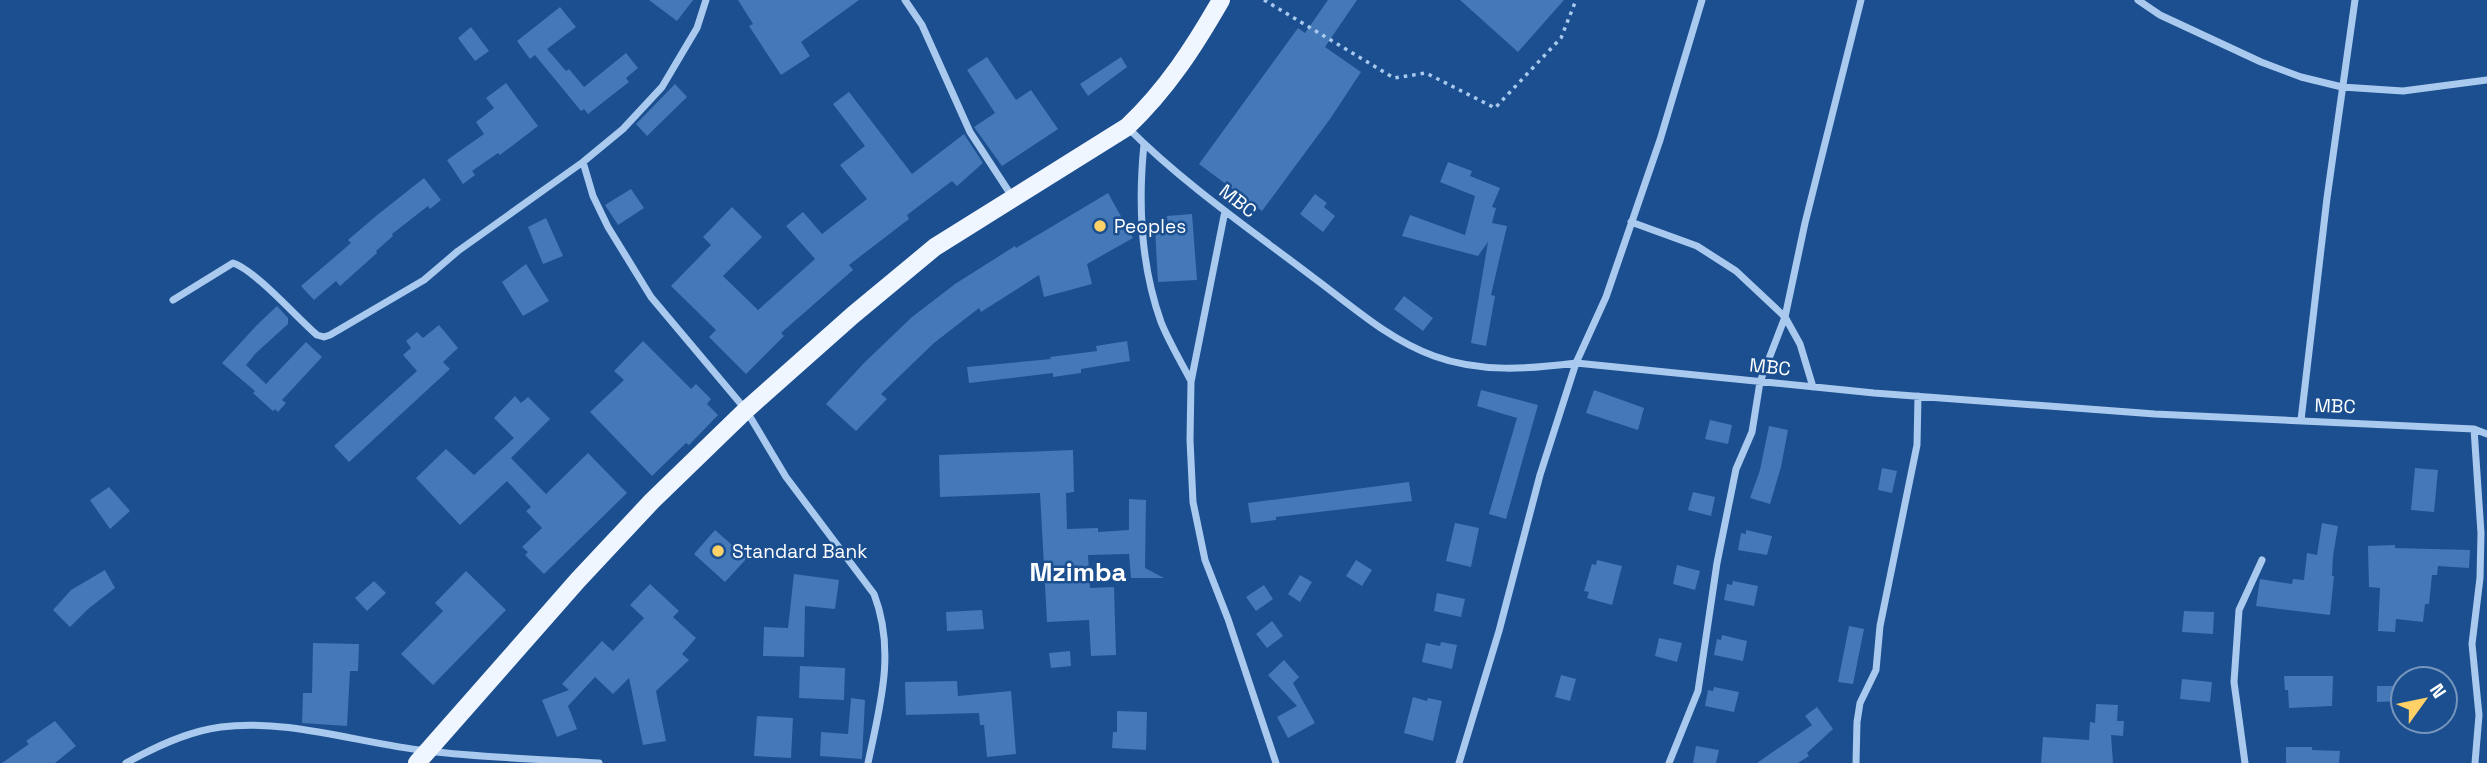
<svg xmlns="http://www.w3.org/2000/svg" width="2487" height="763" viewBox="0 0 2487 763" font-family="'Space Grotesk',sans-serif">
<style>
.building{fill:#4478b7}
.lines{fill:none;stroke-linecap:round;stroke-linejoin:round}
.path{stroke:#a9c9ee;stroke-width:3.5;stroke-dasharray:3.5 5;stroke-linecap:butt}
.minor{stroke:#a9c9ee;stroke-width:7}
.primary{stroke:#f0f6ff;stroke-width:18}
.poi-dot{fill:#ffd166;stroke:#1b4f8f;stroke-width:2.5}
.labels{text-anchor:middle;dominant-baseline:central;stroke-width:5;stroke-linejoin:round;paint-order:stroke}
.street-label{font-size:19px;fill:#fff;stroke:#1b4f8f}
.poi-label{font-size:19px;fill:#fff;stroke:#1b4f8f;text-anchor:start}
.district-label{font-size:26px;font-weight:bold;fill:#fff;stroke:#1b4f8f}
</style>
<rect width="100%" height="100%" fill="#1b4f8f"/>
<path class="building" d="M649 0H693L677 21Z
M738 0H859L801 42 810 56 781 75 749 26 753 24Z
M1328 0H1357L1325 47 1361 72 1330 119 1262 211 1199 164 1298 28 1305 33Z
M1460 0H1564L1518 52Z
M560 7 576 27 547 49 566 71 569 69 584 87 626 53 638 68 626 78 629 82 588 114 584 109 581 111 535 55 530 59 517 41Z
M471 27 489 51 475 61 458 38Z
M987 57 1016 100 1031 90 1058 129 1002 166 974 127 995 113 967 70Z
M1121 57 1127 67 1088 96 1080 84Z
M506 83 538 126 500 155 498 153 472 171 475 175 463 184 447 160 484 134 476 122 494 108 486 98Z
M675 84 687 97 647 136 636 124Z
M849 92 912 174 964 134 983 163 957 186 952 181 907 215 909 219 849 265 853 270 781 333 784 336 746 374 709 337 716 330 671 286 711 245 703 237 732 207 762 237 723 276 758 310 815 259 786 226 803 212 822 234 867 199 840 165 865 146 833 104Z
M1448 162 1472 171 1470 176 1500 188 1492 207 1496 208 1492 223 1507 226 1491 295 1495 296 1486 346 1471 343 1488 242 1478 256 1402 236 1410 215 1465 235 1475 196 1440 182Z
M424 178 441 200 430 209 428 206 392 234 393 236 376 251 377 253 340 286 336 281 314 300 301 286 351 243 348 240 376 216Z
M631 189 644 208 618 225 605 205Z
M1108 193 1133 238 1087 264 1092 284 1044 297 1039 275 981 312 979 308 934 343 881 394 887 399 856 431 826 404 864 363 912 317 955 284 1015 246 1016 248Z
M1315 194 1327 203 1324 207 1335 216 1323 232 1300 214Z
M1192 214 1197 280 1158 282 1155 229H1168L1167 216Z
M546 218 563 256 543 264 528 227Z
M526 264 549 301 523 316 502 282Z
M1404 296 1433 318 1423 331 1394 309Z
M277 306 288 318V324L256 353 246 365 266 384 306 342 322 357 282 400 286 403 278 412 275 409 273 411 253 393 255 391 222 363 257 325Z
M439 325 458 348 443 362 450 369 349 462 334 446 417 371 403 355 411 348 406 341 417 332 423 338Z
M643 341 691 389 696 384 711 399 707 404 718 415 689 445 686 443 652 476 590 412 624 380 614 371Z
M1127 341 1130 361 1081 369V373L1053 377V373L969 383 967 367 1051 359 1050 357 1097 351 1096 346Z
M1481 390 1538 405 1506 519 1489 514 1517 418 1477 406Z
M1594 390 1644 408 1638 430 1586 413Z
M515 396 521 403 528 397 550 419 511 458 546 494 588 453 627 493 544 574 525 555 528 552 522 547 542 528 526 511 531 507 507 481 460 525 416 478 446 449 474 475 514 438 494 418Z
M1710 420 1732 425 1728 444 1705 439Z
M1769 426 1788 430 1781 467 1770 504 1750 498 1760 470Z
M1073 450 1074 492 1066 493 1067 529 1098 528V532L1129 530V499L1146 500 1145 568 1164 578H1131L1129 554 1088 555 1090 588 1114 587 1116 655 1091 656 1089 620 1047 622 1040 493 940 497 939 455Z
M1882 468 1897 471 1892 493 1878 490Z
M2415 468 2438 470 2434 512 2411 510Z
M1409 482 1412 501 1276 517V520L1251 523 1248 503Z
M109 487 130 511 110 529 90 500Z
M1693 492 1715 497 1711 516 1688 510Z
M1455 523 1479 528 1471 567 1446 561Z
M2322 523 2338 526 2333 556 2332 576H2334L2330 615 2256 606 2260 579 2292 584 2293 579 2304 580 2307 553 2317 555Z
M715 530 747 558 725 582 694 554Z
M1746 530 1772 536 1767 555 1738 550 1741 533 1746 534Z
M2395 545V548L2470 550 2469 568 2438 566 2437 575H2432L2429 604H2425L2423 622 2396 619 2395 632 2378 631 2380 588 2369 587 2368 546Z
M1356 560 1372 570 1362 586 1346 576Z
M1597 560 1622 566 1612 605 1587 598 1589 592 1584 591 1592 564 1596 565Z
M1677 565 1700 571 1695 590 1673 584Z
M105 570 115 588 88 609 70 627 53 610 71 590Z
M466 571 506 610 433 685 401 654 443 611 435 603Z
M794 574 839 580 835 609 805 606 804 657 763 656 764 627 788 628Z
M1300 575 1312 582 1300 602 1288 594Z
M374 581 386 593 367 611 355 598Z
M1733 581 1758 586 1754 606 1724 600 1727 584 1732 585Z
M650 584 679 611 673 617 696 638 682 654 689 660 656 691 666 741 643 745 629 678 613 694 595 677 568 706 577 729 557 737 542 700 569 690 562 684 602 641 613 651 644 618 630 605Z
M1264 585 1273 599 1256 611 1246 597Z
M1437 593 1465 599 1461 617 1434 611Z
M982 610 984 629 947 631 946 612Z
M2184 611 2214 612 2213 634 2182 632Z
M1272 621 1283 636 1267 648 1256 634Z
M1849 626 1864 629 1853 684 1838 682Z
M1722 635 1747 641 1743 661 1714 655 1717 639 1721 640Z
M1659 638 1682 643 1677 662 1655 656Z
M1441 642 1457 645 1452 669 1422 662 1426 643 1440 646Z
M313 643 359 644 358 671H350L347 726 302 723 303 693H312Z
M1070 651 1071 666 1051 668 1049 653Z
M1284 660 1299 677 1293 683 1315 723 1288 738 1277 717 1297 706 1268 675Z
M800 666 845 668 844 700 799 698Z
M1561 675 1576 679 1570 701 1555 697Z
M2284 676H2333L2332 706 2289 708 2288 690H2285Z
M2182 679 2212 682 2210 702 2180 699Z
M957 681 958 696 1011 691 1016 754 987 757 984 725H980L979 713 906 715 905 682Z
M2377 686H2403V701L2377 702Z
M1714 687 1739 692 1734 712 1705 706 1708 690 1713 691Z
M1413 697 1427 701 1428 698 1442 701 1433 741 1404 733Z
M851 698 865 700 862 759 820 756 821 732 848 734Z
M2096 704 2118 705 2117 721H2124L2123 736 2111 735 2113 763H2041L2043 737 2089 740 2090 722 2095 723Z
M1817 707 1833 729 1807 753 1809 756 1798 763H1757L1812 725 1805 716Z
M1117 711 1147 712 1146 750 1112 748 1113 732H1117Z
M757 716 793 718 791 758 754 756Z
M55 721 76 746 55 763H2L29 744 26 741Z
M1696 746 1719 750 1716 763H1693Z
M2286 747H2312V750L2340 751 2339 763H2286Z"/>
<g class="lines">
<path class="path" d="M1264 0 1394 78 1426 73 1495 108 1561 38 1576 0"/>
<path class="minor" d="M905 0 922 25 970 132 1013 198
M2138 0 2160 15 2261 62 2301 77 2342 87 2403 91 2487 80
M1128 128C1184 184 1251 230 1314 278 1352 306 1389 340 1434 356 1480 373 1529 369 1576 363L1874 393 2155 414 2474 429 2487 434
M1144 144C1138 203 1141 266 1161 322 1169 342 1181 362 1191 381
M583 162 593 196 608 227 651 297 746 410 786 477 874 594C896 651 880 706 868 763
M1225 211 1191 382 1190 440 1193 502 1205 560 1228 619 1276 763
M1631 222 1697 246 1736 271 1785 317 1800 344 1813 387
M173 300 233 263C255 270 297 318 317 335L324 337 330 335 424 280 458 251 583 162 623 129 662 87 697 28 706 0
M2301 420 2327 198 2355 0
M2474 429 2481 533 2480 578 2472 644 2479 715 2475 763
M126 763C155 747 188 731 221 727 288 718 361 744 428 751 485 758 542 759 599 763
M1459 763 1499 631 1540 475 1576 363 1606 297 1660 140 1702 0
M1669 763 1698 691 1717 563 1736 469 1752 432 1760 382 1785 317 1805 223 1861 0
M1856 763 1857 722 1860 703 1876 670 1880 626 1917 445 1918 396
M2245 763 2234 682 2239 610 2262 560"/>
<path class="primary" d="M417 763 578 580 652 501 746 410 853 315 935 247 1127 127C1167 89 1194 47 1221 0"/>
</g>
<g class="poi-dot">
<circle cx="1100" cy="226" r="7"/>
<circle cx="718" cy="551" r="7"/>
</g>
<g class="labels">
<g class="street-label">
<text transform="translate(1238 201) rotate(38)">MBC</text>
<text transform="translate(1770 367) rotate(6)">MBC</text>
<text transform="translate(2335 406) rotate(2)">MBC</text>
</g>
<g class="poi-label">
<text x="1114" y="226">Peoples</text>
<text x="732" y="551">Standard Bank</text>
</g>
<g class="district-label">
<text x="1078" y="572">Mzimba</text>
</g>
</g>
<g transform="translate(2424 700) rotate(57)"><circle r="33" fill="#1b4f8f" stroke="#7695bc" stroke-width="2"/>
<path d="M0-5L12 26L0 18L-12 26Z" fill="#ffd166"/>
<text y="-10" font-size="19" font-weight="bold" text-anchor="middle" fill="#ffffff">N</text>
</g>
</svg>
